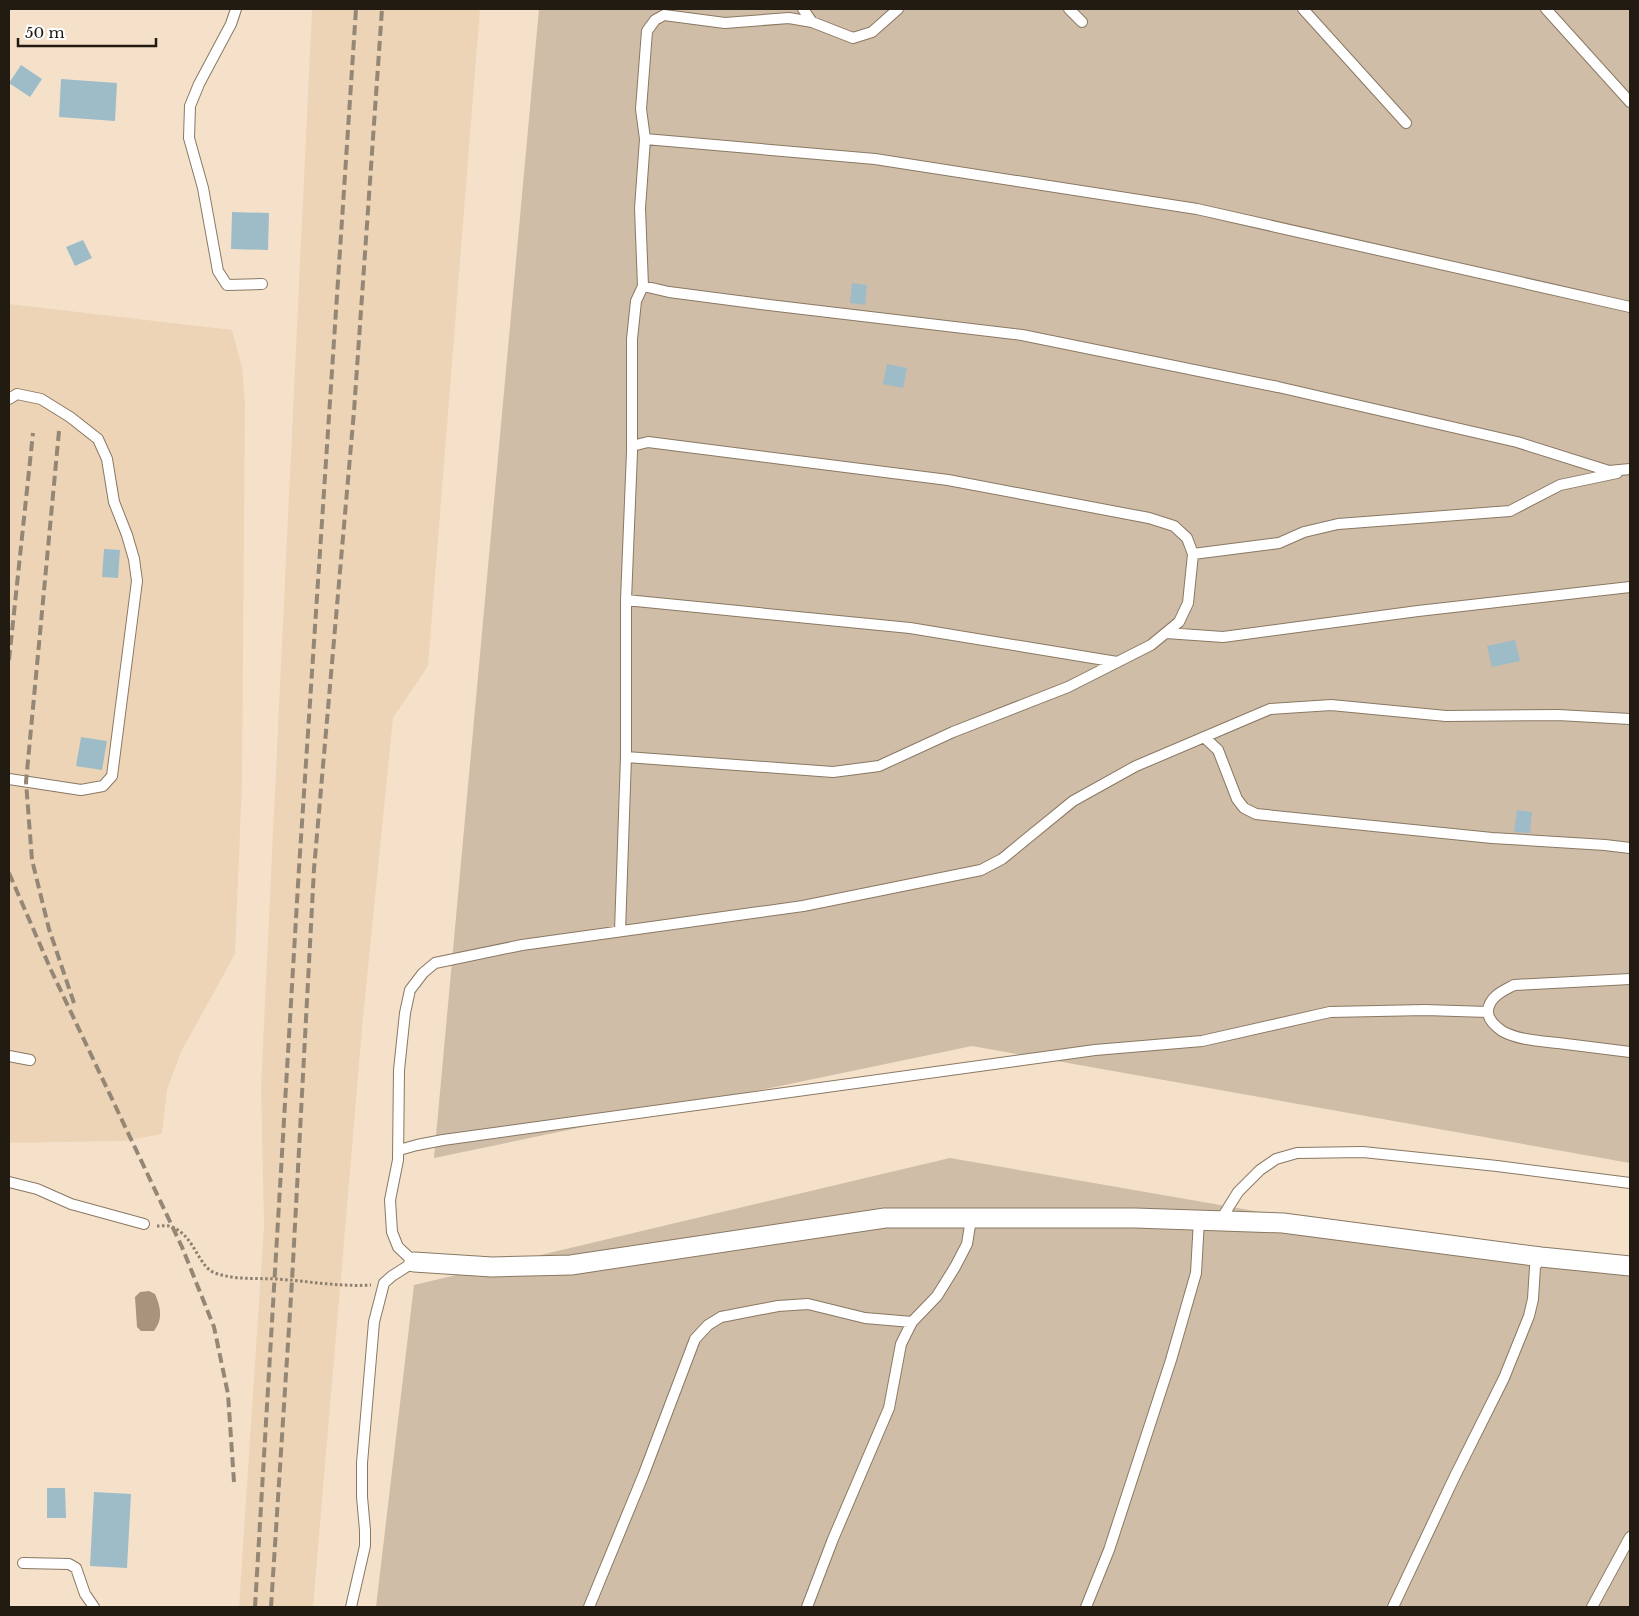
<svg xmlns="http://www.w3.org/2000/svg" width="1639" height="1616" viewBox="0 0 1639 1616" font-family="'Libre Baskerville',serif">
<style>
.built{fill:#edd4b7}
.green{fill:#cfbda7}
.water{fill:#a8947c}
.building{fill:#9dbcc8}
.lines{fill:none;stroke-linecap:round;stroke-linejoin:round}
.lane-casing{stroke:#8a7863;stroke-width:12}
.street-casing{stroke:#8a7863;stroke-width:21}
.path{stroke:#8d7f6f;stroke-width:3;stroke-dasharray:2.5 2.5;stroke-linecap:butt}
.lane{stroke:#fff;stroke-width:10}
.street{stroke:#fff;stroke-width:19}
.rail{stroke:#958776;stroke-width:4;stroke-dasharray:10 5;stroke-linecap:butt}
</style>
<rect width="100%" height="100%" fill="#f5e1ca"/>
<path class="built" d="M312 9H480L428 666 393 718 363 1018 313 1607H239L264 1225 261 1087Z
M9 304 232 330 242 367 245 402 242 783 235 954 181 1052 167 1090 162 1134 124 1141 9 1143Z"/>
<path class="green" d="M539 9H1630V1163L972 1046 434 1158Z
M950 1158 1630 1276V1607H376L414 1285Z"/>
<path class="water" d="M149 1291 155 1294C161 1308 163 1319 154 1331H141L137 1327 135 1297 140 1292Z"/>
<path class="building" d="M21 65 42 79 30 97 9 83Z
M61 79 117 83 115 121 59 117Z
M232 212 269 213 268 250 231 249Z
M83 240 92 258 75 266 66 247Z
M852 283 867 285 865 305 850 303Z
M887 364 907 368 903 388 883 384Z
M104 549 120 550 118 578 102 577Z
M1515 640 1520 661 1492 667 1487 646Z
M81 737 107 741 102 770 76 766Z
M1517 810 1532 812 1530 833 1514 832Z
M47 1488H65L66 1518H47Z
M94 1492 131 1494 127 1568 90 1566Z"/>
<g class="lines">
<g class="lane-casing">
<path id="lane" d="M236 9 231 24 199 84 190 106 189 138 203 188 218 271 227 285 262 284
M803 9 812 22
M1069 9 1082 22
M1303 9 1406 123
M1546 9 1630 102
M645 139 875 159 1197 209 1630 307
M643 286 669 292 769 305 1022 335 1278 387 1517 442 1609 471 1630 469
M9 399 17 394 41 399 70 417 98 439 107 459 114 502 127 535 134 559 137 581 112 776 103 786 81 790 9 779
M1193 554 1279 543 1304 532 1338 524 1510 511 1560 485 1617 473
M626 600 910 628 1117 662
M1166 633 1223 637 1418 611 1630 587
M1204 737 1218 750 1237 799 1244 808 1256 814 1492 838 1605 845 1630 848
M626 757 833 772 879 766 953 732 1068 687 1151 645 1179 622 1188 603 1193 554 1187 538 1174 526 1149 518 948 480 648 442 632 446
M620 931 626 757V600L632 452V339L636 301 643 286 640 208 645 139 641 109 647 31 655 20 664 15 725 23 789 18 812 22 853 38 872 32 898 9
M1630 979 1514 985C1503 991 1490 996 1488 1010 1487 1019 1495 1026 1502 1031 1518 1040 1540 1041 1558 1043 1582 1046 1606 1049 1630 1052
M9 1056 30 1060
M399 1150 417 1145 443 1140 1095 1050 1202 1041 1330 1012 1425 1010 1488 1012
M9 1182 37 1189 71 1204 144 1224
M1220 1221 1238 1192 1260 1170 1276 1159 1297 1153 1363 1152 1497 1166 1630 1183
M23 1563 69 1564 76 1568 85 1594 94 1607
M351 1607 365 1546V1530L362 1497V1463L374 1322 384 1283 392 1276 414 1262 398 1247 392 1232 390 1200 398 1160 399 1070 405 1013 410 990 423 973 435 963 522 945 803 906 981 870 1002 859 1073 801 1136 766 1270 709 1331 705 1446 716 1558 715 1630 719
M589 1607 643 1476 695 1339 708 1325 721 1317 778 1306 808 1304 865 1318 912 1322
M807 1607 833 1539 889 1408 901 1344 912 1322 937 1296 955 1267 967 1244 971 1219
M1086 1607 1109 1550 1171 1360 1196 1273 1199 1220
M1393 1607 1454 1478 1504 1378 1529 1316 1533 1299 1535 1267 1541 1257
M1592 1607 1630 1537"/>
</g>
<g class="street-casing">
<path id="street" d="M414 1262 492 1267 571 1265 885 1218H1135L1283 1223 1541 1257 1630 1266"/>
</g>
<path class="path" d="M157 1226C162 1226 168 1225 172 1227 195 1236 198 1267 215 1273 235 1280 256 1278 276 1279 308 1281 339 1287 371 1285"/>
<use href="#lane" class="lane"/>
<use href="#street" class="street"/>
<path class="rail" d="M59 431 26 782 32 860 49 929 74 1003
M9 660 33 433
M9 873 51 970 182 1247 214 1327 228 1394 234 1482
M255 1607 299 868 356 9
M271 1607 292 1281 314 869 354 411 382 9"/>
</g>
<rect width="1639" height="1616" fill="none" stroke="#221b12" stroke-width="20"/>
<path d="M18 38v8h138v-8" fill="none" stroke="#221b12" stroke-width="2.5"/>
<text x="25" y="38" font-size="15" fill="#221b12" stroke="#ffffff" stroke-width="4" paint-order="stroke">50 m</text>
</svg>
